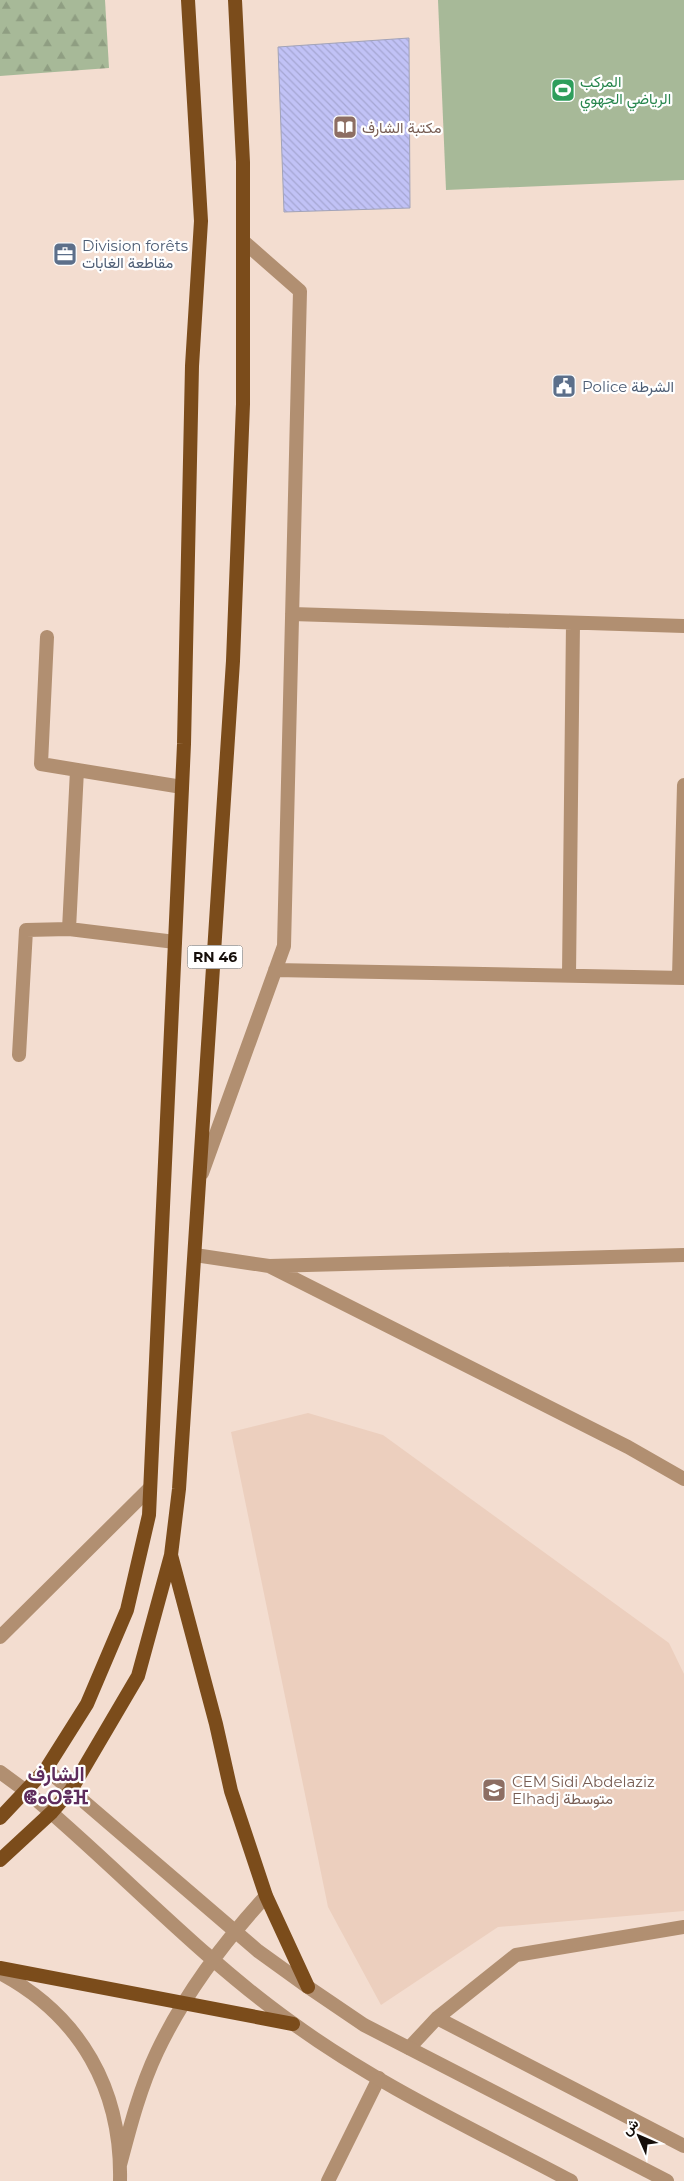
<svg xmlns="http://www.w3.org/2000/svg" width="684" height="2181" viewBox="0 0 684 2181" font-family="Montserrat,Vazirmatn,'Noto Sans Tifinagh',sans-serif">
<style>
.built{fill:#eccfbe}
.forest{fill:url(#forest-firs)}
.pitch{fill:#a7b998}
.building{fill:url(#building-back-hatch);stroke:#a2a3b8}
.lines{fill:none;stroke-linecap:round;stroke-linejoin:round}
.minor{stroke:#b18f71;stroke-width:14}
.tertiary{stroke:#b18f71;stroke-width:14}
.primary{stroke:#7b4c1b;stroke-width:14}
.labels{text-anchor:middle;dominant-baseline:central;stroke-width:4.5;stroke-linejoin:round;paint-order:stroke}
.shield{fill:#fff;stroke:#5b5654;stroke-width:1}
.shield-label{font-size:14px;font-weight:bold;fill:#150e0a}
.leisure-label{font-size:15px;fill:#27864d;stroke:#fff;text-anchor:start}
.education-label{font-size:15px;fill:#785e54;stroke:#fff;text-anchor:start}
.service-label{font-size:15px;fill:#4e5e75;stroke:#fff;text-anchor:start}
.district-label{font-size:20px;font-weight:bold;fill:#5e2c5d;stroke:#fff}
</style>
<defs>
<pattern id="forest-firs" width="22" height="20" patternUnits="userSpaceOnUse" patternTransform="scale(1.25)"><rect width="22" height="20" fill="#a7b998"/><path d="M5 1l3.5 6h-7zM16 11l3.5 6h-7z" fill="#8f9e82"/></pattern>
<pattern id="building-back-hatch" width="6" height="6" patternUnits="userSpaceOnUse" patternTransform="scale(1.25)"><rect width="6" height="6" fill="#c1c2f6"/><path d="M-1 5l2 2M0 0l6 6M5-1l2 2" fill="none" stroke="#a5a6d2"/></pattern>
</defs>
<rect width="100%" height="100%" fill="#f3ddd0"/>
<path class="built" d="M308 1413 383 1435 669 1643 684 1674V1911L498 1927 381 2005 328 1907 231 1432Z"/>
<path class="forest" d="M0 0H105L109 68 0 76Z"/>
<path class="pitch" d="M438 0H684V180L446 190Z"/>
<path class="building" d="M409 38 410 208 284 212 278 47Z"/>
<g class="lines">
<path class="minor" d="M292 614 684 626
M47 637 41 764 182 787
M69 929 175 942
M275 970 684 978
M569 975 573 623
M679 977 684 785
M19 1055 26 930 69 929 77 770
M202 1173 284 946 300 291 243 241
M195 1255 269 1266
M684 1255 269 1266 628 1447 684 1479
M0 1637 150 1488
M0 1772 26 1791
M437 2018 684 2146
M409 2048 437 2018 516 1955 684 1927
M328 2181 379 2078"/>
<path class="tertiary" d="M46 1769 258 1951 308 1987 364 2025 667 2181
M26 1791C116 1866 196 1954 291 2022 377 2085 477 2131 571 2181
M0 1973C81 2016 122 2090 120 2181
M120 2165C130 2127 140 2088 157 2052 184 1995 223 1943 266 1896"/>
<path class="primary" d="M171 1555 216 1724 231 1791 266 1896 308 1987
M0 1818 46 1769 87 1704 127 1610 149 1515 184 744 192 366 201 221 188 0
M0 1860 52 1812 71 1790 138 1676 171 1555 179 1489 233 661 243 404V162L235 0
M0 1968 293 2024"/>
</g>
<defs>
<g id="stadium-square" transform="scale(1.25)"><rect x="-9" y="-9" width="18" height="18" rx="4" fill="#2e9e5b" stroke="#fff"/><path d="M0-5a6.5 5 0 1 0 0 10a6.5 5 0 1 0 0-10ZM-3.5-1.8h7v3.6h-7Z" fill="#fff"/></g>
<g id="library-square" transform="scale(1.25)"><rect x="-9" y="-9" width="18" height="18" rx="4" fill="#8d6e63" stroke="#fff"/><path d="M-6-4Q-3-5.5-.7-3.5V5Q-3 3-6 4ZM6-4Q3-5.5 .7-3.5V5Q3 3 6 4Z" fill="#fff"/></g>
<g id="office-square" transform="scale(1.25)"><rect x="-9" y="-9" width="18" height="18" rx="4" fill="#5c6f8a" stroke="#fff"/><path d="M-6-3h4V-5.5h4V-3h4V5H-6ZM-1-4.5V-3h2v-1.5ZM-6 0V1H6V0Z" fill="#fff"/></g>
<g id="civic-square" transform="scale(1.25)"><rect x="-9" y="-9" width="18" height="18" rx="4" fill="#5c6f8a" stroke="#fff"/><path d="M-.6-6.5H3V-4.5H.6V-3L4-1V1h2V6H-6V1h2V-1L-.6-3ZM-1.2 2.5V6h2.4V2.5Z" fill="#fff"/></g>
<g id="school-square" transform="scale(1.25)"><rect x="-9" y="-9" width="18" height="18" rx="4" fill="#8d6e63" stroke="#fff"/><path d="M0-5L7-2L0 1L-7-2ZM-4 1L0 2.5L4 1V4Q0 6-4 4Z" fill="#fff"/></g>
</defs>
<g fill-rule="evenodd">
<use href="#stadium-square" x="563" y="90"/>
<use href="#library-square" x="345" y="127"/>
<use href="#office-square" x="65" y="254"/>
<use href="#civic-square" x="564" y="386"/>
<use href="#school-square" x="494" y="1790"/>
</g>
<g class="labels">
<rect class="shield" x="187.5" y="945.5" width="55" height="23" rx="4"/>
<g class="shield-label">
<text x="215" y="957">RN 46</text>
</g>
<g class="leisure-label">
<text x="580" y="81">المركب<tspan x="580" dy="17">الرياضي الجهوي</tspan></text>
</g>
<g class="education-label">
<text x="362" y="127">مكتبة الشارف</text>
<text x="512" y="1781">CEM Sidi Abdelaziz<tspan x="512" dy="17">Elhadj متوسطة</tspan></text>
</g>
<g class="service-label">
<text x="82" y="245">Division forêts<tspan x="82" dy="17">مقاطعة الغابات</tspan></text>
<text x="582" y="386">Police الشرطة</text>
</g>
<g class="district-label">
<text x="56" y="1774">الشارف<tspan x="56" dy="23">ⵞⴰⵔⴻⴼ</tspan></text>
</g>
</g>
<g transform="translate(639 2136) rotate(315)" stroke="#ffffff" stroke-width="4" paint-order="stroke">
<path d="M0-4L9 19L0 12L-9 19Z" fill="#150e0a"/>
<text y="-8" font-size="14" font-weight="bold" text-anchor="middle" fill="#150e0a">ش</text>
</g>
</svg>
